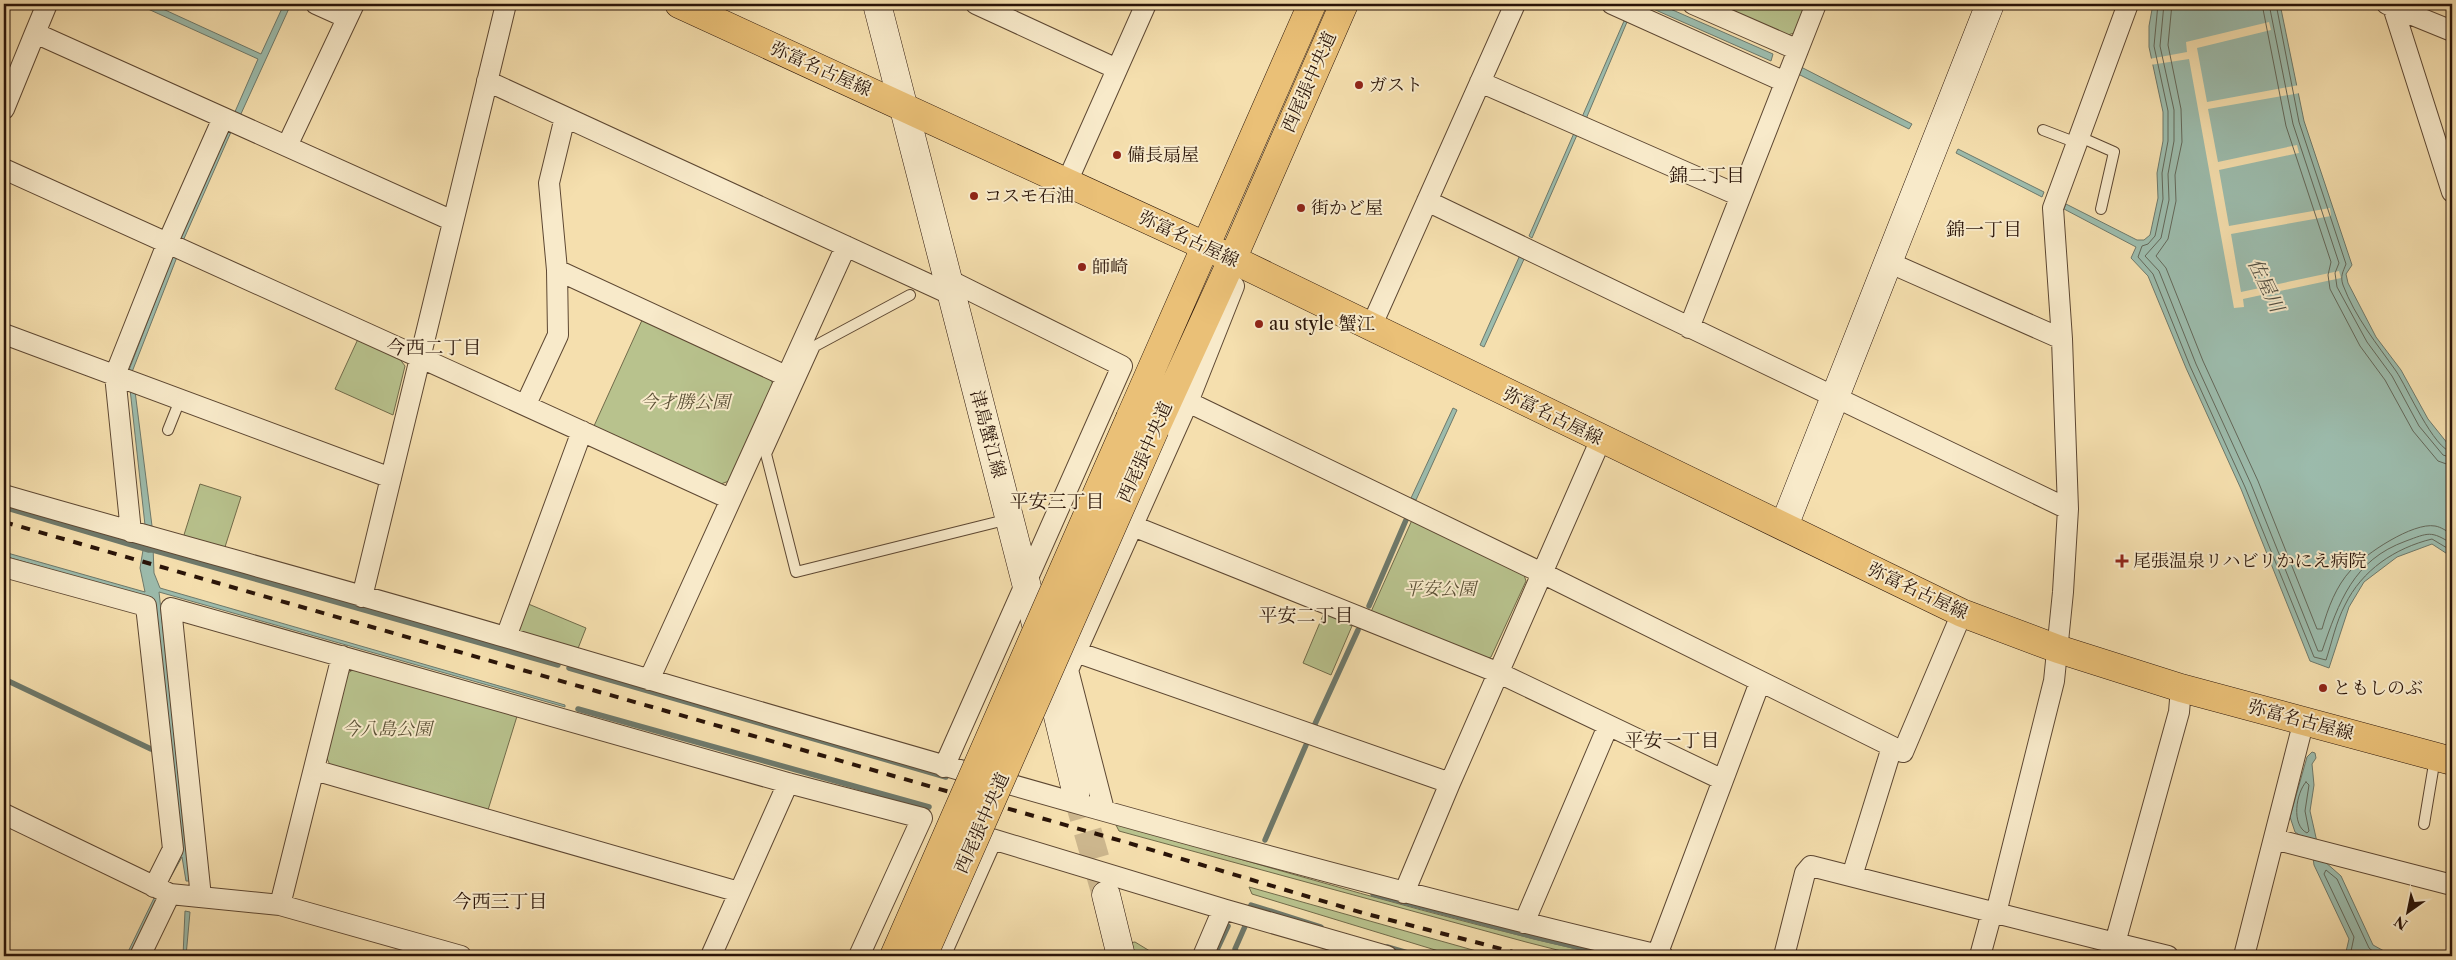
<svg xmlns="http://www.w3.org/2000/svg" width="2456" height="960" viewBox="0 0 2456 960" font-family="'Libre Caslon Text','Noto Serif JP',serif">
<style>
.green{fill:#b8c28d;stroke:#716b4a}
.water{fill:#9cbcad;stroke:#6e796b}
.pier{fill:#f5dfae}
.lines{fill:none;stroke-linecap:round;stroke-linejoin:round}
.shore{stroke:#63685a;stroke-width:1}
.stream{stroke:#6e796b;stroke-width:5.5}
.secondary-tunnel{stroke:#ccb68d;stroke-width:28;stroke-dasharray:28 14;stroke-linecap:butt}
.lane-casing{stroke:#5d4732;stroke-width:12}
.street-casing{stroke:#5d4732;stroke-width:22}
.secondary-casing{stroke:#2a1408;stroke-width:29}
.primary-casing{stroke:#2a1408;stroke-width:29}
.lane{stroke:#f8eaca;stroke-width:10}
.street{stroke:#f8eaca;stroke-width:20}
.secondary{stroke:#f8eaca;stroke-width:28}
.primary{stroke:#eac077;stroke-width:28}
.rail{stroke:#2a1408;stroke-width:4;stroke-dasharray:9 9;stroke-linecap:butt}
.primary-bridge-casing{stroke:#2a1408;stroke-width:29;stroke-linecap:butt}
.primary-bridge{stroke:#eac077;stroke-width:28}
.poi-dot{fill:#8f2418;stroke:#f8eaca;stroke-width:2}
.labels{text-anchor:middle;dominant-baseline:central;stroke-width:4;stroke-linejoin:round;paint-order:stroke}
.street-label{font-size:18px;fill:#2a1408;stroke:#f8eaca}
.poi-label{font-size:18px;fill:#2a1408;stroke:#f8eaca;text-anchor:start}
.park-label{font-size:18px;font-style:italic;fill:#5c5137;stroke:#f8eaca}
.neighbourhood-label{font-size:19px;fill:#2a1408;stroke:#f8eaca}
.water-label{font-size:19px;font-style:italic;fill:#524f42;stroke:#f8eaca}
</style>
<rect width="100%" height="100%" fill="#f5dfae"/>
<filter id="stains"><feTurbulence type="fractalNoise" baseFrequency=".004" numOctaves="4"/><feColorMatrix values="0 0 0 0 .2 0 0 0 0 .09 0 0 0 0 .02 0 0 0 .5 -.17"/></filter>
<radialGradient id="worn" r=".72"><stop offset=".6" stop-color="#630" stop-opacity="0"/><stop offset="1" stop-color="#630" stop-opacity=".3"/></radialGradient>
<path class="green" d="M1717 4H1806L1794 33 1788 35Z
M643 318 770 376 773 385 729 481 721 484 594 426Z
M358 339 399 358 405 366 393 415 335 389Z
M200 484 241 497 224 550 183 538Z
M1412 520 1524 575 1526 581 1491 657 1483 660 1370 614Z
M526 603 586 628 577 651 524 635 517 628Z
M1324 613 1352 626 1331 675 1303 663Z
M357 667 518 713 488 810 330 765 324 752 348 673Z
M1115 823C1279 870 1441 919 1607 956H1581L1526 942 1119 831Z
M1249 887 1487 954 1495 956H1455L1252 894Z
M1135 942 1158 956H1133L1129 943Z"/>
<path class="water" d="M137 4H152L261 54 284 4H291L240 116 234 114 258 59Z
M1642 4H1659L1773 54 1771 61Z
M2153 4H2280L2304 121 2352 265 2346 274 2348 283 2376 337 2401 370 2428 419 2452 449V557L2432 544 2397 557 2364 582 2349 607 2329 668 2310 661 2241 489 2186 368 2148 276 2131 258 2136 247 2064 209 2066 204 2137 240H2144L2150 235 2158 198 2157 173 2163 141V112L2149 47V26Z
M1624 21 1627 22 1586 119 1582 117Z
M1801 67 1912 124 1909 129 1798 74Z
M227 131 231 132 183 241 179 239Z
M1574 133 1577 135 1532 238 1529 236Z
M1958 149 2044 192 2042 197 1956 153Z
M173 255 177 257 132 372 129 370Z
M1520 255 1525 257 1484 347 1480 345Z
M130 389 135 391 152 526 145 525Z
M1453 408 1457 410 1416 500 1411 498Z
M144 544 153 546 154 573 160 588 565 705V707L159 592 190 881H186L182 857 168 882 164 879 180 850 152 599 4 556V552L145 592 140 568Z
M2312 752 2315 753 2316 758 2312 764 2314 785 2310 811 2317 842 2324 861 2341 876 2373 945 2384 951 2452 953V956H2345L2349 939 2314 865 2311 843 2295 832 2290 817 2307 757Z
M155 896 158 898 130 956H126Z
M185 911 190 912 186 956H183Z"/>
<path class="pier" d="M2269 22 2271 30 2197 48 2207 102 2299 85 2300 93 2208 109 2218 162 2297 145 2299 153 2219 170 2229 226 2330 208 2331 216 2231 234 2241 292 2339 271 2341 278 2243 299 2244 307 2234 308 2189 59 2150 65 2149 59 2187 52 2186 42Z"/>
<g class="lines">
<path class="shore" d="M2158 4 2154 46 2168 111V141L2162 173 2163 199 2155 236 2148 244 2142 246 2138 257 2153 274 2190 366 2245 487 2314 657 2326 660C2332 642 2336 622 2345 605 2362 570 2395 548 2432 539L2452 551
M2164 4 2160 46 2174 110V141L2168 174 2169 200 2161 238 2145 256 2159 271 2196 364 2251 484 2318 651H2322C2339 602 2353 560 2406 541 2428 533 2431 530 2452 544
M2172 4 2168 45 2181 109 2182 142 2175 175 2176 201 2168 239 2156 256 2166 268 2203 361 2258 481 2317 629H2322C2328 608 2336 586 2351 570 2365 554 2413 522 2435 526 2441 527 2447 531 2452 535
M2262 4 2286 126 2331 262 2328 275 2330 289 2360 346 2385 380 2413 431 2438 461 2452 466
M2269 4 2293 124 2339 263 2335 273 2337 287 2367 342 2392 376 2419 426 2443 455 2452 458
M2276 4 2299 122 2346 264C2343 272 2340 276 2343 285 2355 317 2377 344 2396 371 2407 387 2434 450 2452 452
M2306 782 2309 785 2305 811 2309 831 2307 833C2291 825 2296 793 2306 782Z
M2350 956 2354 937 2324 874 2326 870 2337 879 2369 948 2375 953 2384 956"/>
<path class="stream" d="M4 507 149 550H153L558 665
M1369 606 1406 520
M569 668 946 777
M4 679 151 749
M578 709 929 807
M1315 724 1358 630
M1265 840 1306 745
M1373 894 1535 937 1617 956
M1251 905 1321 927
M1387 947 1418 956
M4 951 14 956
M1214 956 1228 926
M1238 956 1235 949 1246 924"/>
<path class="secondary-tunnel" d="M1076 791 1106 895"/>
<g class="lane-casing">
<path id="lane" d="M2043 130 2077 143
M2080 137 2114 152 2101 209
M910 295 815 346 766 454 796 572 1009 519
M168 430 180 400
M2424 824 2435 758"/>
</g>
<g class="street-casing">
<path id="street" d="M47 4 35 33 453 221
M316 4 347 18
M976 4 1117 69
M1612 4 1785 82
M1693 4 1798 50
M2128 4 2053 208 2062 339 2068 509 2063 592 2054 681 1996 913 2115 943 2179 712 2181 688
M2387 4 2393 7 2452 192
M2393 7 2452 31
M487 81 952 295
M1480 82 1740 196
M4 109 35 33
M287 146 354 4
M4 169C245 280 489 387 730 499
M1067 182 1146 4
M1427 201 2068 509
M1888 262 2062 339
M557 270 786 376
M1371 327 1515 4
M1689 328 1816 4
M4 334 391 478
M1188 402 1542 573 1903 752 1962 613
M526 404 558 335 557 270 549 183 565 117
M4 495C173 544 343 589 512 639 894 752 1276 865 1663 956
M1133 526 1499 673 1723 780
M131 532 115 375 167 244 223 118
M4 567 146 606 173 849 154 887
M362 597 506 4
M506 637 582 431
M1076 652 1450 783
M649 680 846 246
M944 767 1122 366 947 279
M314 770 739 892
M1104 810 1068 670 1188 402 1234 286
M4 814 170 894 280 905 461 956
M2274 839 2452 885
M1852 876 1892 747
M1404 893 1450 783 1601 439
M201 897 171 608 788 783 922 818 859 956
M280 905 342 656
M1223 909 1387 956
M1524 923 1608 726
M2115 943 2168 956
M1657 955 1760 682
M140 956 170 894
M711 956 788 783
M940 956 992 839 1223 909 1203 956
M1784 956 1805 873 1811 866 1996 913
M1980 956 1992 912
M2244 956 2304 720"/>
</g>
<g class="secondary-casing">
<path id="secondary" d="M877 4 1026 583 1076 791
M1784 526 1990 4
M1106 895 1121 956"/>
</g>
<g class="primary-casing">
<path id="primary" d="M679 4 1205 246 1962 613 2058 649 2181 688 2452 761
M1130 418 1312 4
M1155 429 1232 260 1344 4"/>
</g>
<use href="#lane" class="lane"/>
<use href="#street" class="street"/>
<use href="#secondary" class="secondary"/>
<use href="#primary" class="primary"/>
<path class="rail" d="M4 522 1125 842 1363 913 1529 956"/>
<g class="primary-bridge-casing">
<path id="primary-bridge" d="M894 956 1130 418
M923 956 1155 429"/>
</g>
<use href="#primary-bridge" class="primary-bridge"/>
</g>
<g class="poi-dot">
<circle cx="1359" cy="85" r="5"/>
<circle cx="1117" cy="155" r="5"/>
<circle cx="974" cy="196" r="5"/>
<circle cx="1301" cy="208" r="5"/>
<circle cx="1082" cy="267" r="5"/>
<circle cx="1259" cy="324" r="5"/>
<path d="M2119.5 553.5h5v5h5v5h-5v5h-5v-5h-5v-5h5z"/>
<circle cx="2323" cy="688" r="5"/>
</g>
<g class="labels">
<g class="street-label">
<text transform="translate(821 69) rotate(24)">弥富名古屋線</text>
<text transform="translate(1309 82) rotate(-66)">西尾張中央道</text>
<text transform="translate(1189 239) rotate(25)">弥富名古屋線</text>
<text transform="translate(1553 416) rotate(26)">弥富名古屋線</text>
<text transform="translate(988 434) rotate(75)">津島蟹江線</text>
<text transform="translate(1145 452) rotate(-66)">西尾張中央道</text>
<text transform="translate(1918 591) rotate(25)">弥富名古屋線</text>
<text transform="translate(2301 720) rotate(15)">弥富名古屋線</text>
<text transform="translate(982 823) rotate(-66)">西尾張中央道</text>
</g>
<g class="poi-label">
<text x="1369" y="85">ガスト</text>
<text x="1127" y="155">備長扇屋</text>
<text x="984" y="196">コスモ石油</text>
<text x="1311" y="208">街かど屋</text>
<text x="1092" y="267">師崎</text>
<text x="1269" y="324">au style 蟹江</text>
<text x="2133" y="561">尾張温泉リハビリかにえ病院</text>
<text x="2333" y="688">ともしのぶ</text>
</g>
<g class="park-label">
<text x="685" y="402">今才勝公園</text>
<text x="1440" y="589">平安公園</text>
<text x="387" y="729">今八島公園</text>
</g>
<g class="neighbourhood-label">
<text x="1707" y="175">錦二丁目</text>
<text x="1984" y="229">錦一丁目</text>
<text x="434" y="347">今西二丁目</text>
<text x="1057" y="501">平安三丁目</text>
<text x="1306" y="615">平安二丁目</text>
<text x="1672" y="740">平安一丁目</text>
<text x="500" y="901">今西三丁目</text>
</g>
<g class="water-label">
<text transform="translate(2266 285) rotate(64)">佐屋川</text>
</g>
</g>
<rect width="2456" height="960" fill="none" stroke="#f5dfae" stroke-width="20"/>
<rect x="5" y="5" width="2446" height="950" fill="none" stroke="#2a1408" stroke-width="2.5"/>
<rect x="10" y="10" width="2436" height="940" fill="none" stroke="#2a1408"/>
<g transform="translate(2408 912) rotate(213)" stroke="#f8eaca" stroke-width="4" paint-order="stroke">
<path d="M0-4L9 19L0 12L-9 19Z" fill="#2a1408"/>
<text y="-8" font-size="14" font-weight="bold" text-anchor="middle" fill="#2a1408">N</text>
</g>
<rect width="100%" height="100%" filter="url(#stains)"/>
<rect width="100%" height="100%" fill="url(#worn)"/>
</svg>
